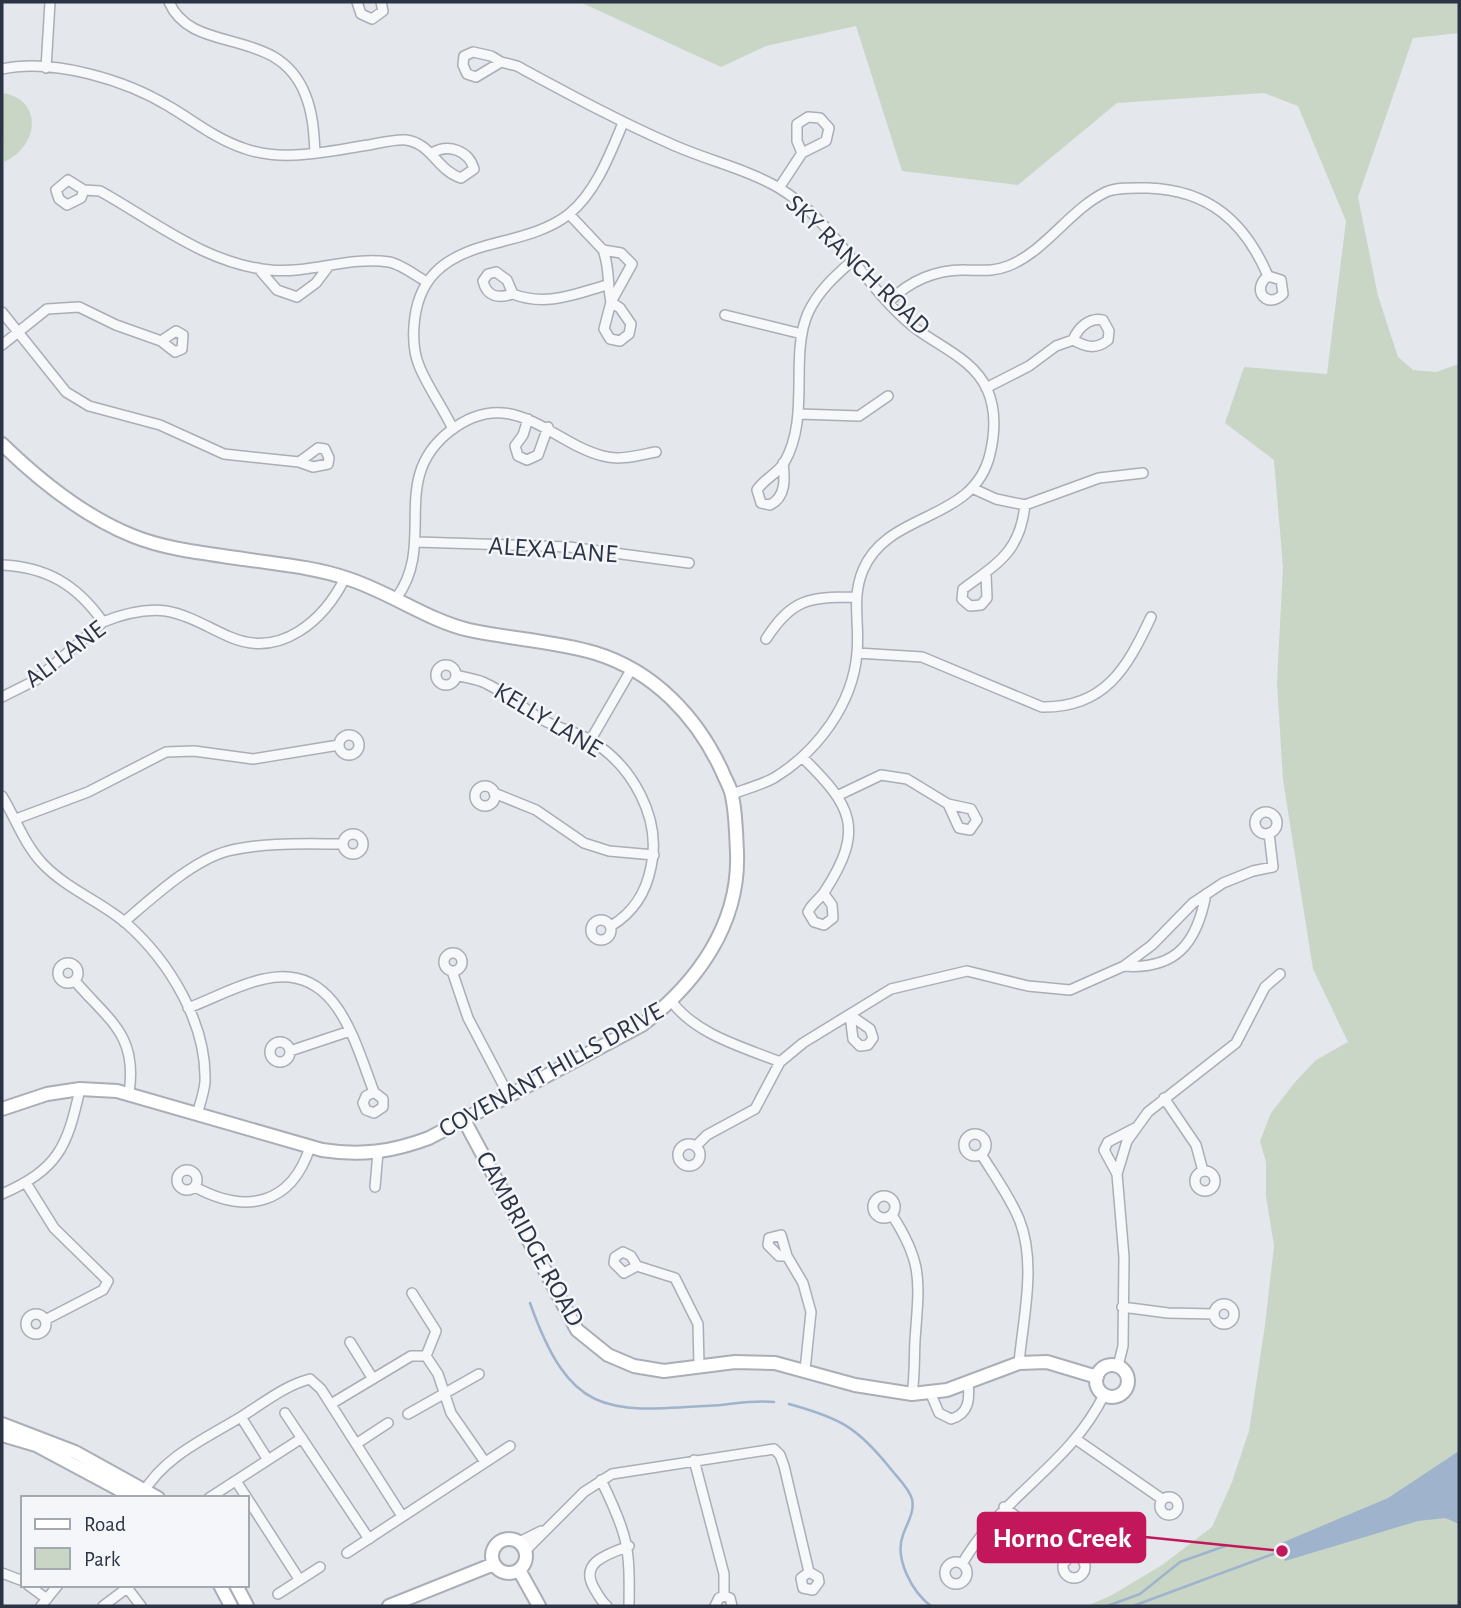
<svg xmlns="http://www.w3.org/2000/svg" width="1461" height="1608" viewBox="0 0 1461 1608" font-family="'Alegreya Sans',sans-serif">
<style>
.green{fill:#c9d6c5}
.water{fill:#9fb4cc}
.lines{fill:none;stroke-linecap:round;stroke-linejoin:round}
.stream{stroke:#9fb4cc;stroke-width:2.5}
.street-casing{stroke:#a9aeb7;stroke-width:12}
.secondary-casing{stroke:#a9aeb7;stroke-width:16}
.street{stroke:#f7f8fa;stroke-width:9}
.secondary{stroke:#fff;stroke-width:12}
.labels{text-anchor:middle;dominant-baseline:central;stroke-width:5;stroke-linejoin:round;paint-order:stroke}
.street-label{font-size:26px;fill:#2b3445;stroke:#f4f6f9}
.leader{fill:none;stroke:#c2185b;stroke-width:2.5}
.callout-dot{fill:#c2185b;stroke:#f4f6f9;stroke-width:2.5}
.callout{fill:#c2185b;stroke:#c2185b;stroke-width:2.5}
.callout-label{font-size:28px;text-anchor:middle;font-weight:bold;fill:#fff}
</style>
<rect width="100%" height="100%" fill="#e4e7ec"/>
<path class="green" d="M580 2H1459V33L1413 38 1358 197 1378 296 1398 357 1413 370 1436 372 1459 364V1606H1087L1112 1595 1162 1565 1212 1527 1232 1482 1249 1431 1265 1325 1274 1246 1266 1196V1162L1260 1141 1271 1113 1296 1081 1316 1060 1348 1042 1313 969 1283 780 1277 682 1283 567 1274 460 1225 423 1244 367 1327 374 1346 221 1298 106 1264 93 1117 103 1018 185 902 171 856 26 766 46 721 67Z
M2 93C42 98 41 145 4 162Z"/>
<path class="water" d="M1459 1451V1524L1445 1518 1418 1521 1285 1561 1279 1544 1388 1498Z"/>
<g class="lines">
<path class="stream" d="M530 1303C572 1421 609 1412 721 1405 739 1403 755 1400 774 1402
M789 1404C840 1418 857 1427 890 1468 897 1477 909 1488 912 1499 915 1512 907 1523 903 1535 894 1558 912 1592 931 1606
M1107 1606 1140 1594 1180 1562 1225 1546
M1133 1606 1284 1550"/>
<g class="street-casing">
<path id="street" d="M169 2C193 57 277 24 305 94 313 113 314 133 315 153
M357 2 361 14 372 19 383 11 381 2
M473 52 491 56 501 62 476 77 467 74 463 65 464 56Z
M501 62 517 66C567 93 618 121 671 144 706 160 747 169 779 188 836 222 864 288 915 328 940 347 973 359 987 389 996 409 995 433 990 454 974 523 888 510 863 570 851 599 860 623 857 653 853 704 817 752 774 778 761 785 746 789 732 794
M46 68 50 2
M2 69C53 58 126 80 170 107 194 121 216 139 243 148 283 163 328 151 369 145 380 143 395 139 406 140 431 143 438 171 461 178L474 169C469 151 449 143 432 153
M779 188 802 153 826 141 829 128 820 118 808 117 797 124V141L802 153
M84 190 81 198 67 205 59 199 56 190 68 180 84 190 100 191C154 221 206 264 270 270 310 274 349 256 389 262 401 264 416 276 427 282
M569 214 603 250 621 253 632 264 611 302 604 329 610 339 620 341 629 334 631 324 620 308 611 302C607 284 610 268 603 250
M258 268 277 290 297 297 316 283 328 267
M513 294C499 298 487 298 483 281L488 274 496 272 507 280 513 294C546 307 575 294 607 285
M890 301C909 281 937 269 966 270 981 270 993 272 1008 266 1046 251 1069 210 1106 192 1117 187 1135 188 1148 188 1209 190 1245 222 1268 276L1281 280 1283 294C1268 310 1250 290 1268 276
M2 312 66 392 89 406 160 425 224 454 299 462 313 467 328 464 329 458 325 449 318 448 299 462
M725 315 802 334
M2 345 47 309 79 307 116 325 161 341 175 352 182 349 183 335 176 331 161 341
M986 388 1029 366 1056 346 1073 340C1086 347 1096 350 1108 340L1109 331 1103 320C1089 317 1078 328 1073 340
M799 414 859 416 888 396
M528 419 523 435 515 446 518 456 527 460 538 455 548 427
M453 429C443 408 429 389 420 368 414 355 413 340 414 326 417 280 442 258 485 246 513 238 545 233 569 214 596 192 610 154 623 123
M783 463C785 479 786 497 770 505L761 503 757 490C764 479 777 474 784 463 811 417 789 356 808 313 818 291 835 276 853 260
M974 489 996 499 1025 505 1099 478 1143 473
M417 542 569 547 689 563
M2 565C47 567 77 585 103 622
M986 575 987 598 981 605 970 606 962 599 963 589C998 563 1020 552 1025 505
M397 597C437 542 388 479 450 431 512 383 551 443 603 456 620 461 639 455 656 452
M766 639C792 599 808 597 855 597
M857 653 922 657 1042 707C1105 708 1127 668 1151 617
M436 675a10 10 0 1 1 20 0a10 10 0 1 1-20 0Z
M456 675C466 678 479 679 487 684 506 693 523 708 541 719 556 728 575 731 590 740 632 765 662 818 651 867 646 893 634 912 611 926
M2 697 36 680 103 622C123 614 144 608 166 611 189 615 209 628 230 637 281 659 324 620 345 578
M339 745a10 10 0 1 1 20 0a10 10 0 1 1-20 0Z
M590 741 631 670
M803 758C852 806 865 829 825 891 820 899 812 903 808 912L814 922 824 925 833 918 832 905 824 894
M475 796a10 10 0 1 1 20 0a10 10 0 1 1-20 0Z
M494 793 536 810 584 843 609 851 654 855
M839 795 881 775 907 779 948 804 959 828 970 830 977 820 971 809 948 804
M2 796C16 819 24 844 43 864 67 889 100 901 126 923 169 961 207 1023 205 1082 204 1093 200 1104 197 1114
M1255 823a11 11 0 1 1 22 0a11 11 0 1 1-22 0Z
M16 819 88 792 166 752 194 751 253 759 339 745
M343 844a10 10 0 1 1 20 0a10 10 0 1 1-20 0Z
M591 930a10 10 0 1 1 20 0a10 10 0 1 1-20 0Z
M124 922C152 898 193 860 228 851 264 842 306 844 343 844
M444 962a9 9 0 1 1 18 0a9 9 0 1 1-18 0Z
M58 973a10 10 0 1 1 20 0a10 10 0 1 1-20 0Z
M1124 966C1176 970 1197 943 1206 894
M452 971 468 1018 509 1096
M75 981C108 1020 138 1034 129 1093
M672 1002C697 1035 743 1047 780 1062
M188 1008C212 999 239 984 264 979 336 962 354 1040 374 1092L383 1099V1107L374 1113 366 1110 363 1103 366 1096 374 1092
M850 1015 870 1029 873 1038 868 1045 860 1046 853 1039Z
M270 1052a10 10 0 1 1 20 0a10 10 0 1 1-20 0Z
M290 1051 350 1031
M1164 1098 1196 1145 1203 1171
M964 1145a11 11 0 1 1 22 0a11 11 0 1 1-22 0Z
M678 1155a11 11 0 1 1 22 0a11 11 0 1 1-22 0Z
M696 1146 707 1135 755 1109 780 1062 803 1043 891 989 967 971 1028 986 1070 990 1124 966 1152 945 1193 903 1223 883 1253 871 1273 867 1269 833
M981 1154C994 1175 1010 1197 1019 1219 1037 1263 1023 1318 1019 1363
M177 1180a10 10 0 1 1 20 0a10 10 0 1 1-20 0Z
M1195 1181a10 10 0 1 1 20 0a10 10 0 1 1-20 0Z
M1117 1174 1104 1150 1108 1142 1135 1128
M26 1183 54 1228 108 1281 103 1290 45 1320
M195 1187C245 1214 291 1206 310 1147
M375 1187 378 1152
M2 1194C58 1169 67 1148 80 1089
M873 1207a11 11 0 1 1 22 0a11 11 0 1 1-22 0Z
M892 1215C924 1264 919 1283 915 1340 914 1358 915 1376 912 1394
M787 1256H779L768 1245 769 1238 781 1235 787 1256 803 1283 811 1312 805 1370
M637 1266 624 1273 614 1263 615 1257 623 1252 631 1256 637 1266 675 1278 698 1324 699 1365
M412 1293 436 1331 426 1356
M1214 1314a10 10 0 1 1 20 0a10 10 0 1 1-20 0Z
M1122 1307 1168 1313 1214 1314
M26 1324a10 10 0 1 1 20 0a10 10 0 1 1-20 0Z
M350 1342 373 1379
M1118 1366 1123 1346 1124 1257 1117 1174 1127 1141 1148 1112 1236 1043 1265 987 1280 974
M930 1392 939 1413 951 1419C969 1414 970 1399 968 1383
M331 1404 411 1356H426L438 1374 451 1413 485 1462
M285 1413 369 1539
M408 1414 479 1374
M241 1417 268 1460
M1077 1440 1162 1499
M356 1444 388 1423
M694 1460 724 1574V1596
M601 1480C628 1535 630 1547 629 1606
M236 1481 247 1498
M143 1493C165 1455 209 1437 244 1415 265 1402 286 1385 310 1379L321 1389 402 1516
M1160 1506a9 9 0 1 1 18 0a9 9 0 1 1-18 0Z
M209 1498 302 1438
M247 1498 299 1579
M1004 1507 1058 1549 1066 1561
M519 1542 541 1531
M525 1551 584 1492 612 1474 774 1449 780 1455 784 1466 809 1572 818 1577 819 1582 813 1590 803 1588 801 1578 809 1572
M347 1553 510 1446
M1063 1567a11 11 0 1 1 22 0a11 11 0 1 1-22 0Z
M945 1573a11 11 0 1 1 22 0a11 11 0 1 1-22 0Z
M962 1564C1001 1496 1069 1466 1104 1395
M2 1573 23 1581
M28 1585 47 1599
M125 1585 141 1606
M278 1594 320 1567
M724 1596 730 1598 732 1606
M41 1606 58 1585
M103 1606 127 1588
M607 1606C601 1601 598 1595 594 1588 579 1562 608 1554 629 1546
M715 1606 719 1598 724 1596"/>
</g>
<g class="secondary-casing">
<path id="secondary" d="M2 444C40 481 83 516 133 536 165 549 203 553 237 558 274 564 310 566 346 578 388 591 429 621 469 630 511 639 554 641 595 653 654 671 697 717 722 771 725 779 731 788 732 796 736 814 736 834 737 852 740 924 697 983 642 1025L429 1138C392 1152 361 1156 322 1150L117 1091 80 1089 47 1094 2 1109
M464 1120 577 1330 608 1355 634 1366 664 1371 735 1362 775 1363 855 1385 912 1394 947 1390 1019 1363 1047 1362 1097 1377
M1096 1381a16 16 0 1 1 32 0a16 16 0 1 1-32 0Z
M2 1424 75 1452 158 1498
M2 1435 36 1445 135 1498
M492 1556a17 17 0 1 1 34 0a17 17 0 1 1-34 0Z
M519 1570 539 1606
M220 1585 231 1606
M236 1585 247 1606
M389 1606 494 1564"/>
</g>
<use href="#street" class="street"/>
<use href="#secondary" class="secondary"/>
</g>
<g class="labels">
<g class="street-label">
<text transform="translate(858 265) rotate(44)">SKY RANCH ROAD</text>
<text transform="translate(553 550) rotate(4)">ALEXA LANE</text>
<text transform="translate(65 654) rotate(-37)">ALI LANE</text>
<text transform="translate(548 720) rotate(31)">KELLY LANE</text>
<text transform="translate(551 1070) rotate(-29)">COVENANT HILLS DRIVE</text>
<text transform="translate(530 1239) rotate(61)">CAMBRIDGE ROAD</text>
</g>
</g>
<path class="leader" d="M1282 1551L1145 1537"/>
<circle class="callout-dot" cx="1282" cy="1551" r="7"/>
<rect class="callout" x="978" y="1513" width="167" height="49" rx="7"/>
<g class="callout-label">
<text x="1062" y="1547">Horno Creek</text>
</g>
<rect width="1461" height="1608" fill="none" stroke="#2b3445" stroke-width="7"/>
<rect x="21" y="1496" width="228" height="91" fill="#f4f6f9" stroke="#a4a8b1" stroke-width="2"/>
<rect x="35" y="1519" width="35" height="10" fill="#ffffff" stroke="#a4a8b1" stroke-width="2"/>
<text x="84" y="1531" font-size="21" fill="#2b3445">Road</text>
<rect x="35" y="1548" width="35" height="21" fill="#c9d6c5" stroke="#a4a8b1" stroke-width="2"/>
<text x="84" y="1566" font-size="21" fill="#2b3445">Park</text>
</svg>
